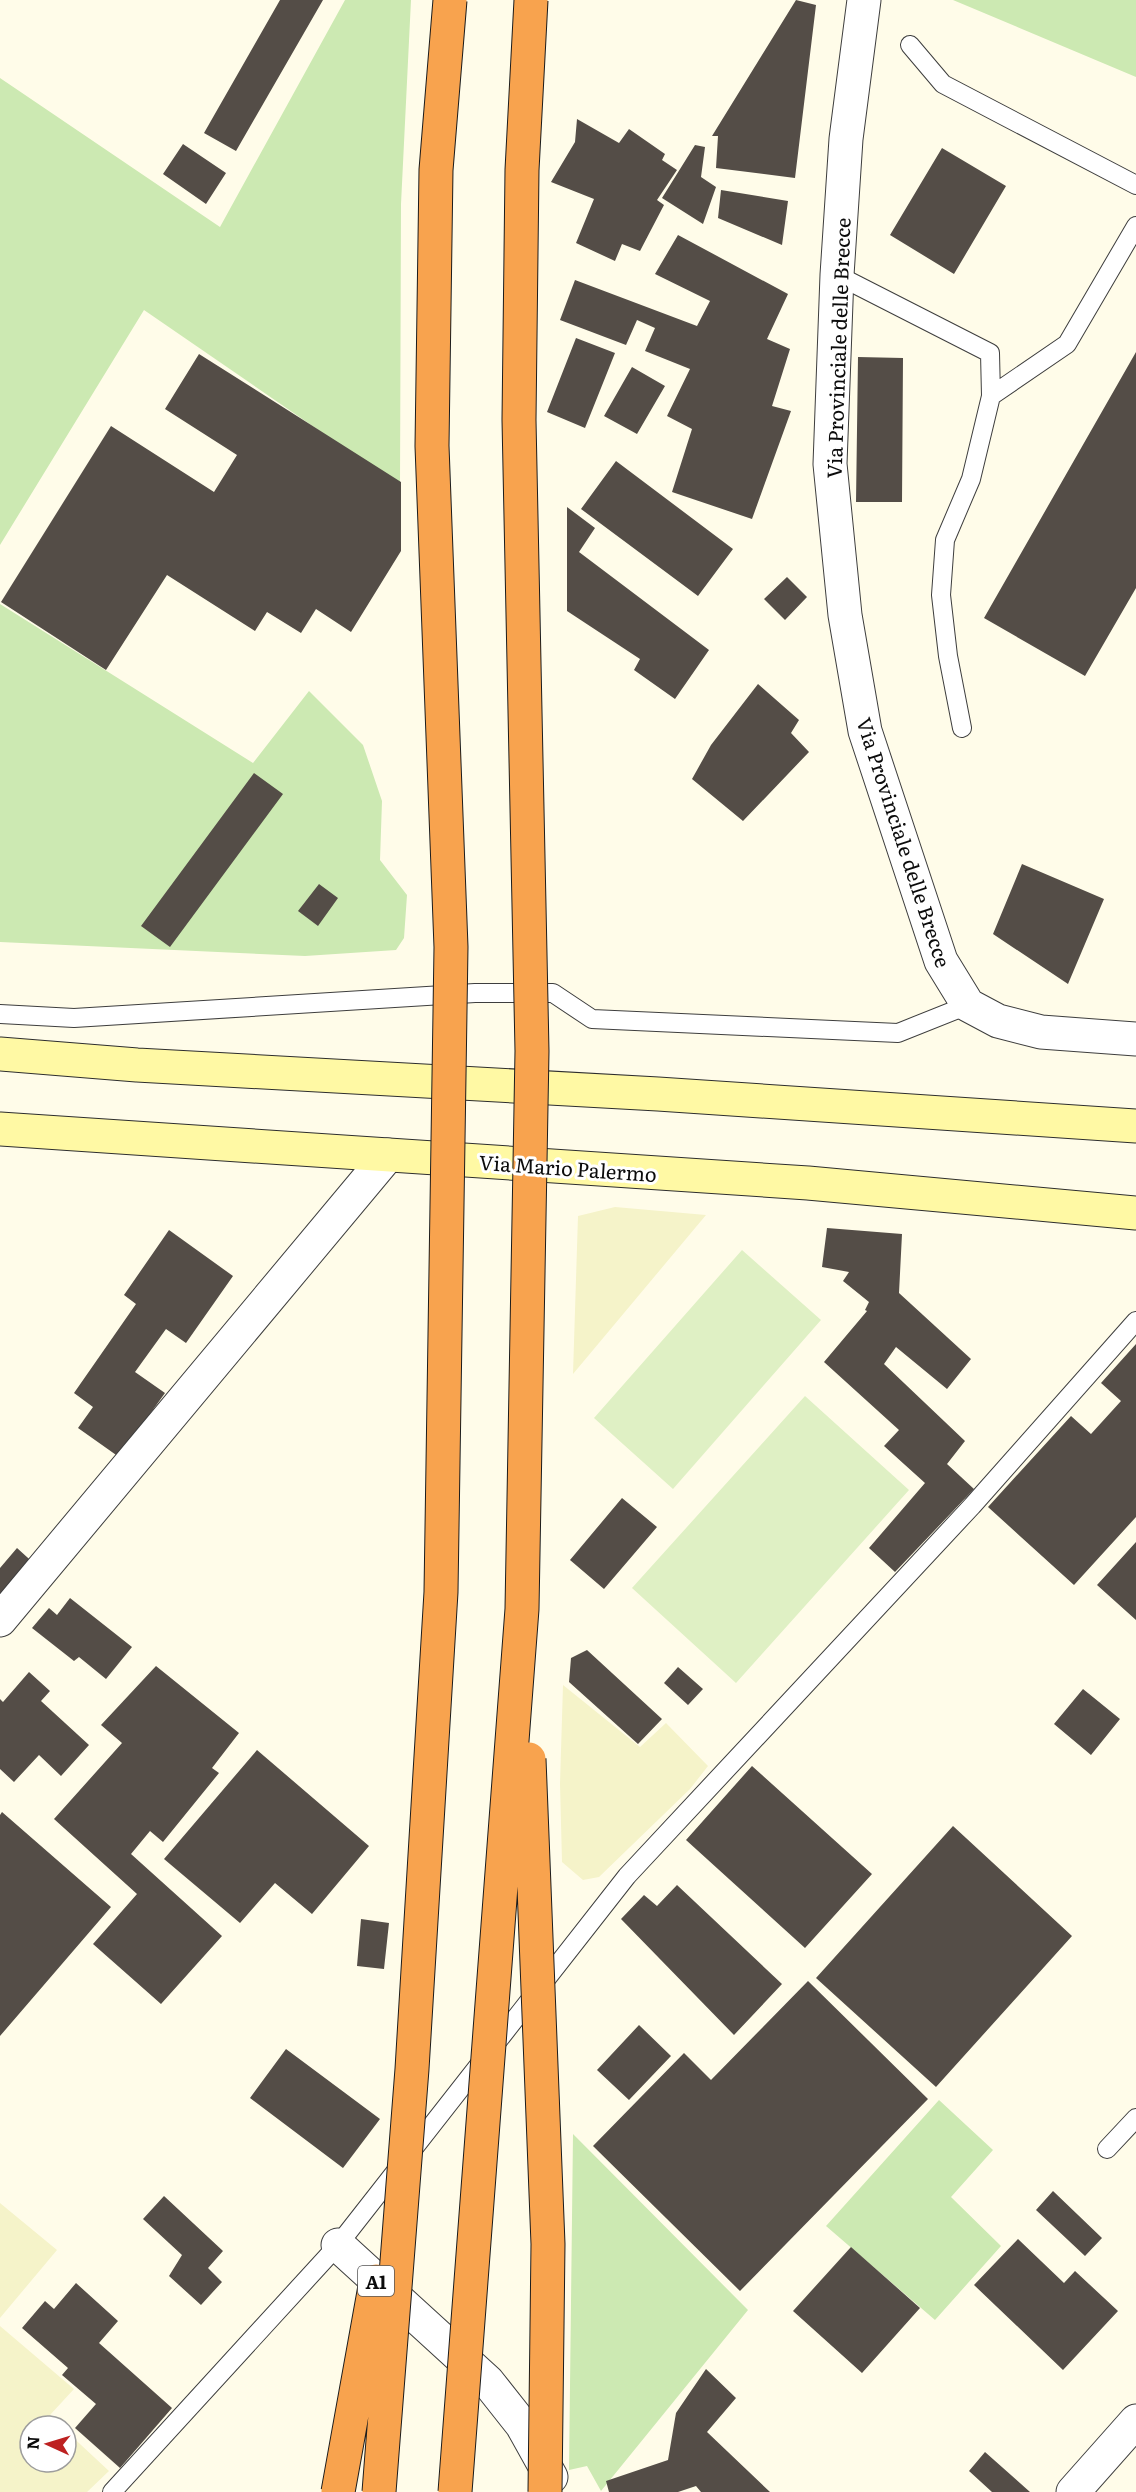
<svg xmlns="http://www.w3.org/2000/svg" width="1136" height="2492" viewBox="0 0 1136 2492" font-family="Literata,serif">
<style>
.farmland{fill:#f5f3c9}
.green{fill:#cce9b2}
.pitch{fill:#dff0c4}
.building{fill:#544d47}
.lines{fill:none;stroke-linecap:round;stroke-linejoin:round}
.lane-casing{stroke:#3e3e3e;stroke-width:20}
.street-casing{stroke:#3e3e3e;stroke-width:35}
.secondary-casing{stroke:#2d2d2d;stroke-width:35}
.lane{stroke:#fff;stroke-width:18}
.street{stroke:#fff;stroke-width:33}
.secondary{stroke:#fff9a4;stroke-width:33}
.highway-bridge-casing{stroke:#1c1c1c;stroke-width:35;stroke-linecap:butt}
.highway-bridge{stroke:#f8a34e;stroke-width:33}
.labels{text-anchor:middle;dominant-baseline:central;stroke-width:6;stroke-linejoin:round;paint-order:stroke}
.shield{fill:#fff;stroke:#545454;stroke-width:1.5}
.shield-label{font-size:18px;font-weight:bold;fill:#0b0b0b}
.street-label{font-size:20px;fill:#0b0b0b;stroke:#fff}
</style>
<rect width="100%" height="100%" fill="#fffce9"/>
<path class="farmland" d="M615 1207 706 1215 573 1374 578 1216Z
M563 1685 640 1747 666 1723 708 1766 690 1789 599 1877 583 1880 562 1862 560 1784Z
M0 2203 57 2250 0 2318Z
M0 2326 74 2389 50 2415 61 2426H30V2462H66V2431L109 2471 87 2492H0Z"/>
<path class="green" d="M345 0H411L401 204 400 486 144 310 0 545V78L220 227Z
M953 0H1136V77Z
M0 604 253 763 309 691 363 745 382 801 380 860 407 895 404 938 396 950 305 956 0 942Z
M939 2100 993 2150 951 2197 1001 2246 935 2320 826 2226Z
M573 2134 748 2310 601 2491 587 2466 569 2470Z"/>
<path class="pitch" d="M742 1250 821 1320 673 1489 594 1418Z
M805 1396 909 1490 736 1683 632 1588Z"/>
<path class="building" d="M280 0H323L236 151 204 133Z
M796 0 816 5 795 178 716 168 718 136H712Z
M577 119 619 143 629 129 665 154 662 160 677 170 657 200 664 205 640 251 622 244 615 261 576 243 594 199 551 182 575 142Z
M183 144 226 173 206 204 163 174Z
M695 145 705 147 701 177 716 187 703 224 662 198Z
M942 148 1006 186 954 274 890 235Z
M721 190 788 201 782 245 718 218Z
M678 235 788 294 767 339 790 349 772 406 791 411 752 519 672 492 692 429 667 416 690 369 645 351 655 328 637 320 626 345 560 320 575 280 697 326 710 301 655 274Z
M576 338 615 353 585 428 547 412Z
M1136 352V588L1085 676 984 618Z
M199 354 401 482V551L351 632 316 609 301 633 267 612 255 631 167 575 106 670 1 602 111 426 214 492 237 455 165 409Z
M858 357 903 358 902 502H856Z
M632 367 665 386 637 434 604 416Z
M616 461 733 549 698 596 581 509Z
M567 507 595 528 579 552 709 650 675 699 634 670 640 659 567 611Z
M787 577 807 597 785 620 764 599Z
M758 684 799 720 791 733 809 752 743 821 692 779 711 745Z
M254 773 283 794 170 947 141 926Z
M1022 864 1104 899 1068 984 993 934Z
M319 884 338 898 318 926 298 911Z
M827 1228 902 1234 899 1293 971 1359 947 1389 896 1347 884 1364 965 1441 947 1464 974 1489 895 1572 869 1548 925 1483 884 1446 899 1430 824 1362 867 1311 865 1310 869 1302 843 1281 849 1272 822 1267Z
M169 1230 233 1276 186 1343 166 1329 135 1372 165 1393 119 1457 78 1428 93 1407 74 1393 136 1304 124 1295Z
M1136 1344V1517L1074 1585 988 1507 1071 1416 1091 1434 1121 1401 1101 1383Z
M622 1498 657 1527 604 1589 570 1560Z
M1136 1542V1620L1097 1585Z
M17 1548 38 1567 0 1607V1568Z
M70 1598 132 1647 106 1679 79 1657 74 1661 32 1628 49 1608 57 1615Z
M587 1650 662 1719 638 1744 569 1682 571 1658Z
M156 1666 239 1733 212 1768 219 1773 163 1842 150 1831 131 1854 222 1936 161 2004 93 1944 137 1894 54 1819 122 1743 101 1725Z
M678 1667 703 1689 688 1705 664 1683Z
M29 1672 50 1691 41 1701 89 1745 61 1776 39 1755 14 1782 0 1769V1699L3 1702Z
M1083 1689 1120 1719 1091 1755 1054 1724Z
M257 1750 369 1846 312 1914 275 1883 240 1923 164 1859Z
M752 1766 872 1874 805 1948 686 1840Z
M2 1812 111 1907 0 2036V1815Z
M953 1826 1072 1936 936 2087 816 1978Z
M677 1885 782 1984 734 2035 621 1919 644 1895 657 1906Z
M361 1919 389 1923 384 1969 357 1966Z
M808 1981 928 2099 740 2291 593 2146 684 2053 711 2080Z
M639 2025 671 2056 629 2100 597 2070Z
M286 2049 380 2119 343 2168 250 2098Z
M1053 2191 1102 2238 1085 2256 1036 2210Z
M164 2196 223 2251 208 2268 222 2282 201 2305 169 2276 182 2255 143 2219Z
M1018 2239 1064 2283 1075 2271 1118 2311 1063 2370 974 2285Z
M851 2247 920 2308 862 2373 793 2311Z
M76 2283 118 2321 99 2343 172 2408 120 2468 75 2428 96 2404 62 2375 68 2368 22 2328 45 2301 54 2309Z
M706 2369 736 2398 707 2432 770 2492H701L696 2486 678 2492H609L606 2481 668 2460 676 2413Z
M985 2452 1030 2492H992L969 2471Z"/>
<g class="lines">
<g class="lane-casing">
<path id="lane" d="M910 45 943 84 1136 185
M837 275 990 353 991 396 971 479 945 540 941 595 948 656 962 728
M991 396 1067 344 1136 226
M0 1014 74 1018 475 993H553L592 1019 898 1033 968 1005
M1107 2149 1136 2118
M112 2492 338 2245 627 1876 972 1506 1136 1321"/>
</g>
<g class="street-casing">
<path id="street" d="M864 0 846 139 837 275 830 464 845 615 865 731 941 961 968 1005 998 1021 1041 1032 1136 1039
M0 1620 388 1155
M338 2245 488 2382 522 2425 551 2477
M1073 2492 1136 2421"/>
</g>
<g class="secondary-casing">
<path id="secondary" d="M0 1054 137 1065 658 1094 1136 1126
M0 1129 808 1183 1136 1213"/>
</g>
<use href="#lane" class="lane"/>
<use href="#street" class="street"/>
<use href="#secondary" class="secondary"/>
<g class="highway-bridge-casing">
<path id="highway-bridge" d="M529 1759 548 2244 545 2492
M338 2492 376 2281
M379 2492 412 2069 441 1592 451 947 432 446 436 170 450 0
M455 2492 522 1609 532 1051 519 420 522 170 531 0"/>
</g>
<use href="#highway-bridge" class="highway-bridge"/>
</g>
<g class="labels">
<rect class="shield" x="358" y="2266" width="36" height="30" rx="4.5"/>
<g class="shield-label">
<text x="376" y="2281">A1</text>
</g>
<g class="street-label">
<text transform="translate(837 348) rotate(-88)">Via Provinciale delle Brecce</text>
<text transform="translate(905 842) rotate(72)">Via Provinciale delle Brecce</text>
<text transform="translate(568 1167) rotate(4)">Via Mario Palermo</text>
</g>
</g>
<g transform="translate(48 2444) rotate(274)"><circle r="28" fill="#ffffff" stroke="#9d9d9d" stroke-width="1.5"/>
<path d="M0-4.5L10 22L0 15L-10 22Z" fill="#bd2121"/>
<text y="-9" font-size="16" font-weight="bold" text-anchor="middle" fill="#0b0b0b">N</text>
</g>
</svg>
